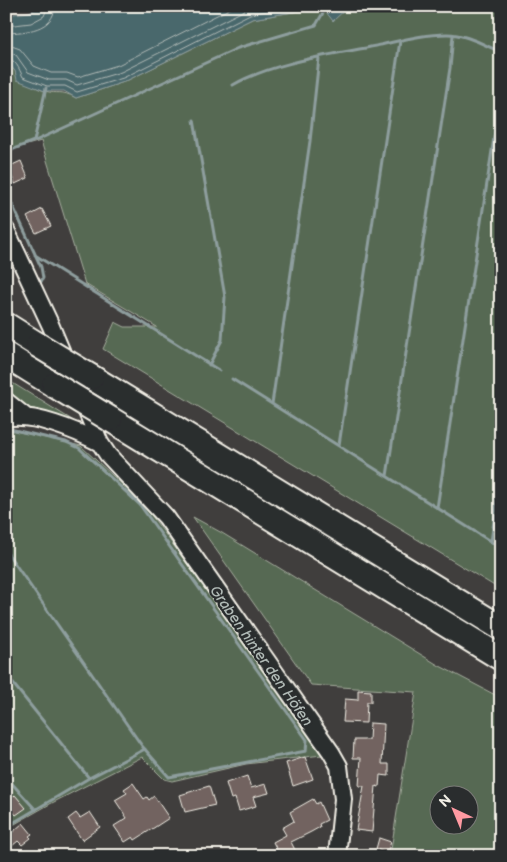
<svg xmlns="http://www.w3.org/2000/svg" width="507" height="862" viewBox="0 0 507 862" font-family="'Balsamiq Sans',sans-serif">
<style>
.green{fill:#566953;stroke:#a5ad9e;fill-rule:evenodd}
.water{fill:#4a676c;stroke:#8e9e9e}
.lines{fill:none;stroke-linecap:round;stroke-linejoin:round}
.shore{stroke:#b0bab6;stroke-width:1}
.stream{stroke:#8e9e9e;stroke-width:3}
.building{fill:#726460;stroke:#f4f1e8}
.minor-casing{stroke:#f4f1e8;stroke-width:20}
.highway-casing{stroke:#f4f1e8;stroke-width:28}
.minor{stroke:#2a2d2e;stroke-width:16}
.highway{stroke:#2a2d2e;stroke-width:24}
.highway-bridge-casing{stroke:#f4f1e8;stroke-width:28;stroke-linecap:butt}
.highway-bridge{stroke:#2a2d2e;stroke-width:24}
.labels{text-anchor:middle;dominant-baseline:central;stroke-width:4.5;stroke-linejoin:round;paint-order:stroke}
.water-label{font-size:15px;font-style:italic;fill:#b0bab6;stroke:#2a2d2e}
</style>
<rect width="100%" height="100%" fill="#403e3d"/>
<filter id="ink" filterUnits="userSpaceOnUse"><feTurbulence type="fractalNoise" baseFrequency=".02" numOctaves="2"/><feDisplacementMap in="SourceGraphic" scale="10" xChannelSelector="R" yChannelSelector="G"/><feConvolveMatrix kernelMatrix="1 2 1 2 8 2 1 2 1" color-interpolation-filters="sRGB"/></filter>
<g filter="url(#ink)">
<path class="green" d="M501 6V590L103 349 115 322 125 327H157L85 284 41 141 6 151V61C16 71 31 88 45 91 59 95 60 89 76 98L124 82 252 19 322 7Z
M6 379 77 423C57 422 39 415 22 406L23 403 6 392Z
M6 429 81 446 143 504 274 682 322 755 246 764 172 781 164 779 142 757 50 804 6 829Z
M193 517 222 533 438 665 501 698V849L468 856H390L416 692 311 685ZM440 794H470V824H440Z"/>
<path class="water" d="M41 6H349L333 21 322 7 252 19 124 82 76 98 64 91H45L17 80 15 71 6 61V15L29 12Z"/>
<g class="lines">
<path class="shore" d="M6 26 31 23 44 16 48 6
M6 33C25 32 54 31 55 6
M6 44 20 49 34 66 51 73H67L78 77 118 65 235 6
M6 52 16 55 28 72 49 80H66L77 85 121 72 247 9 259 6
M6 58C16 59 19 69 23 77L47 86H65L77 92 123 78 250 14 297 6"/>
<path class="stream" d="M233 85C274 62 330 55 376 46 399 41 423 34 447 34 466 34 484 45 501 52
M194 120 225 297 222 340 209 365
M35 141 238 48 316 25 327 6
M6 152 34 141 46 88
M6 191 41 267 43 278 39 285
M35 255 220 371
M232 379 501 548
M272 404 310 141 319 58
M339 445 400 41
M387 476 450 68 453 35
M437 508 501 92
M491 542 501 472
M6 551 142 746 169 777 306 751 307 740 140 505 79 448 66 442 10 429 9 426
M6 675 89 778
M6 777 36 810
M6 827 89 778 145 749"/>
</g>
<path class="building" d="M21 161 28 178 15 184 8 167Z
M42 209 51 226 36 233 27 217Z
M358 690 371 691V702H367L366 723 343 722 345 699 358 700Z
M370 723 384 724 382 764H389V776L380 775 379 787 376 786 372 832 356 830 364 786H359L361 758H353L354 740H369Z
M305 757 313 779 293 786 286 763Z
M247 776 251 788 266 784 269 793 253 797 256 806 239 811 235 798 231 799 226 783Z
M133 783 144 799 147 797 149 800 154 796 169 818 135 840 133 837 125 842 114 826 127 818 115 800 127 793 124 789Z
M209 786 215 805 185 812 180 795Z
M15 795 26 808 16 815 6 804Z
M313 799 316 804 319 802 327 820 319 824 320 827 311 832 291 842 296 852 289 856H280L273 842 286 835 282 828 294 821 290 812Z
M90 812 100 827 82 840 68 819 76 813 80 818Z
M23 823 32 834 29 836 31 838 22 845 18 841 6 851V838Z
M379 838 391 842 387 853 376 849Z"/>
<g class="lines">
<g class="minor-casing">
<path id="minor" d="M6 230 50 324 100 443 108 455 166 517 331 752 339 766 343 799 337 856
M6 401 26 417
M6 418C32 412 77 431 100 443"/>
</g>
<g class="highway-casing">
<path id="highway" d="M6 325 38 345
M6 355 54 385
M91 377 501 628
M110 419 501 658"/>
</g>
<use href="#minor" class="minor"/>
<use href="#highway" class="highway"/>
<g class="highway-bridge-casing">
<path id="highway-bridge" d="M38 345 91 377
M54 385 110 419"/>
</g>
<use href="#highway-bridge" class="highway-bridge"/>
</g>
</g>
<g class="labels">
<g class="water-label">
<text transform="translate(261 656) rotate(55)">Graben hinter den Höfen</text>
</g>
</g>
<rect width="507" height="862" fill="none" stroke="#2a2d2e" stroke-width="25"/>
<rect x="12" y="12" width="482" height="837" fill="none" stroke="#f4f1e8" stroke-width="2" filter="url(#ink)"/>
<g transform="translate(454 810) rotate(316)"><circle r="24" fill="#2a2d2e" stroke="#7b7b78"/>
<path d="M0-4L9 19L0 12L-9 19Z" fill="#ff9aa2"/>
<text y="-8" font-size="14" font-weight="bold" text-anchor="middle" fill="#f4f1e8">N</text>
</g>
</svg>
